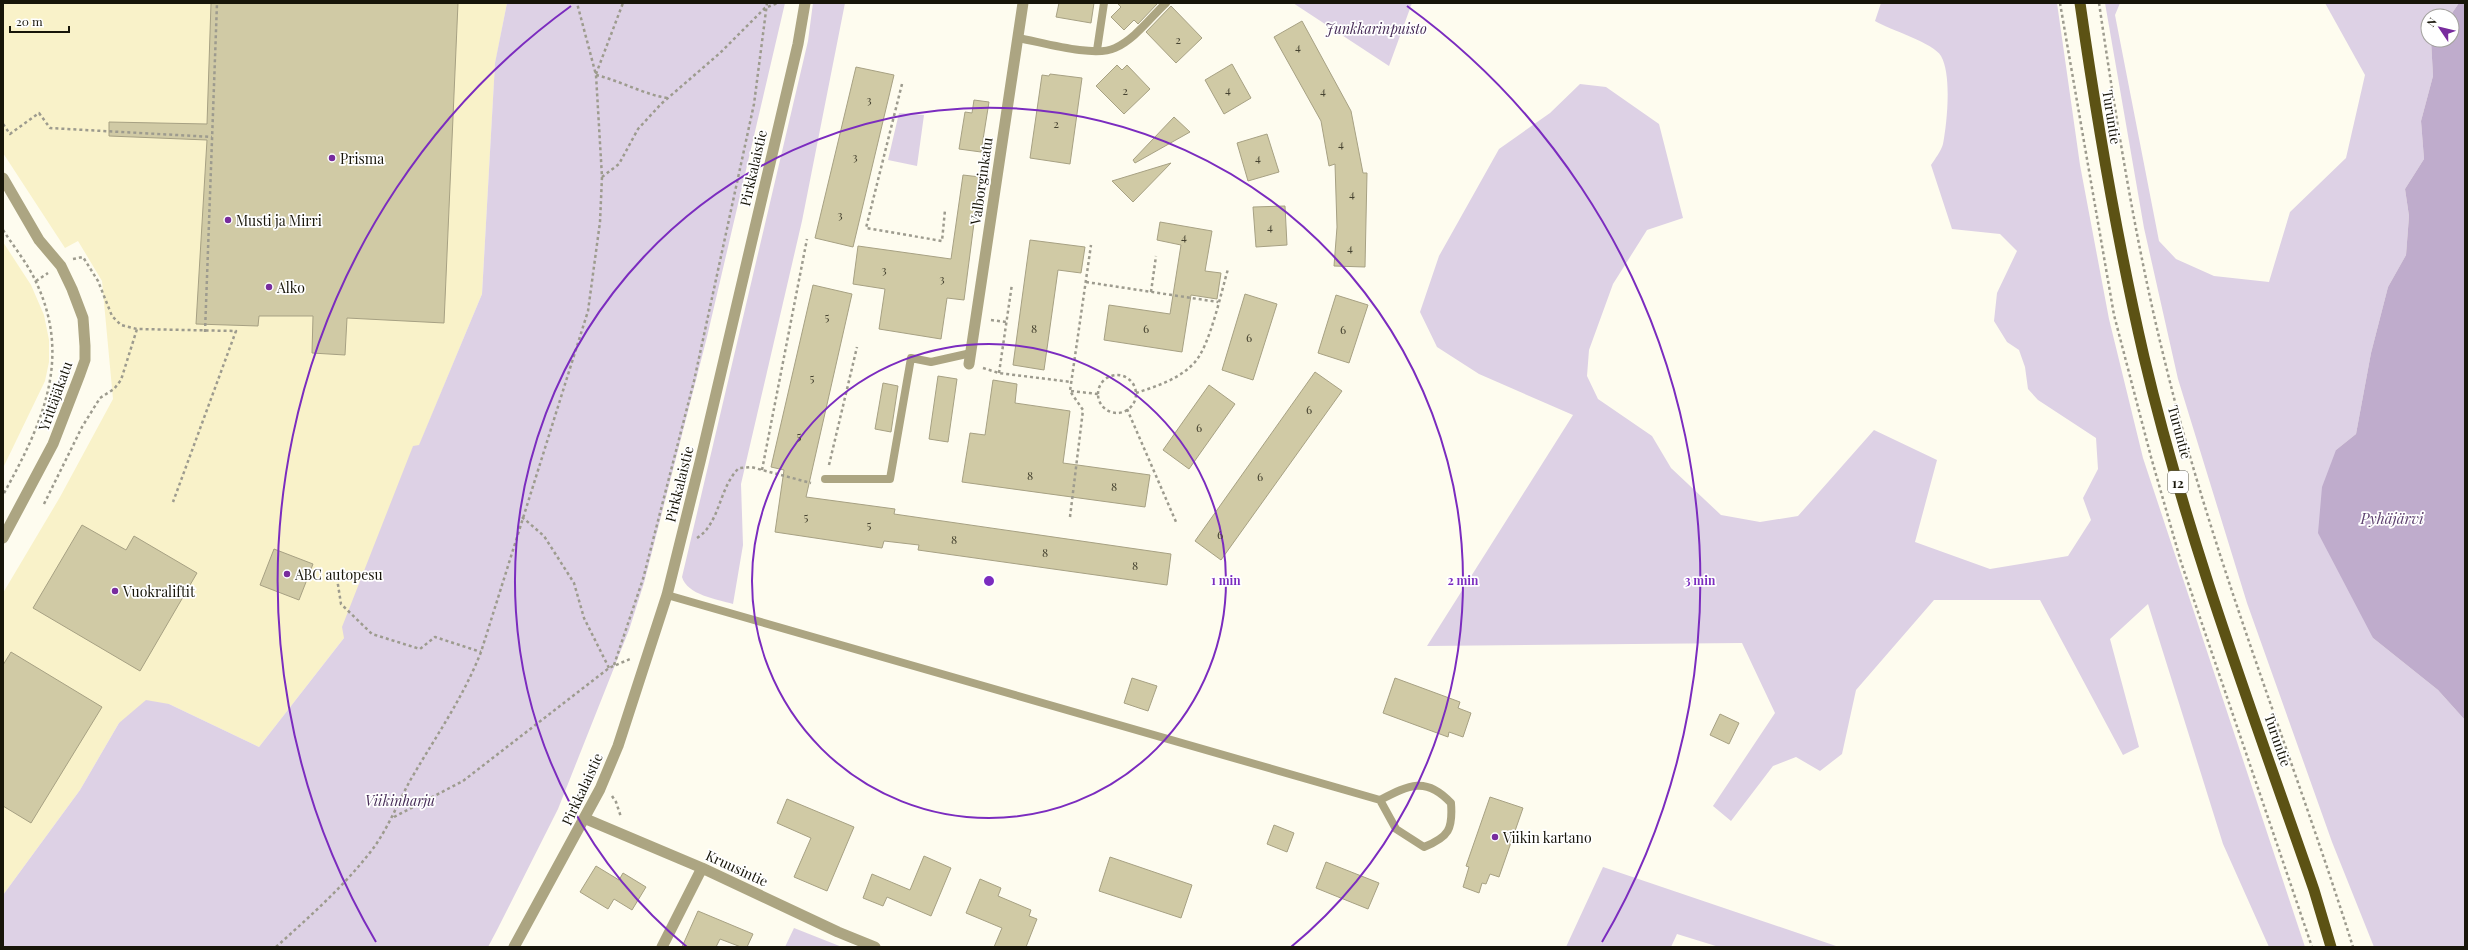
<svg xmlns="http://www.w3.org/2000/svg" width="2468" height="950" viewBox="0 0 2468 950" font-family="'Playfair Display',serif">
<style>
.built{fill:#f9f2c9}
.green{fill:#ddd1e5}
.water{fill:#bfaccc}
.building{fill:#d0caa5;stroke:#a7a183}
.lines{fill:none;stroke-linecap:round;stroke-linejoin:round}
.path{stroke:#9d9b8e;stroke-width:2.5;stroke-dasharray:3 3;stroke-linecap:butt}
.service{stroke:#aca582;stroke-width:8}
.minor{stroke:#aca582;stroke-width:11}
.tertiary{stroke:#aca582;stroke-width:11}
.trunk{stroke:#5c5214;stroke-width:11}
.ring{fill:none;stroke:#7b2cbf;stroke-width:2}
.poi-dot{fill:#782c9e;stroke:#fff;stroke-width:1.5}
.labels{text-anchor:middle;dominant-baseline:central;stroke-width:3.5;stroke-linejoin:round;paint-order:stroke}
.number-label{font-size:12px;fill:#454230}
.shield{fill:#fff;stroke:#5d5b53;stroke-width:1}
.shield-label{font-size:13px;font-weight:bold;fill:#171509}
.park-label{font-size:14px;font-style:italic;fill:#472c57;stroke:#fff}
.street-label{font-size:14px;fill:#171509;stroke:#fff}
.poi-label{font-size:14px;fill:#171509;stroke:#fff;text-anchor:start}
.water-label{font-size:15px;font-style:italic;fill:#5f4370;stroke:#fff}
.centre{fill:#7b2cbf;stroke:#fff;stroke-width:2}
.ring-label{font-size:12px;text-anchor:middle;font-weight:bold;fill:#7b2cbf;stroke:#fff;stroke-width:3.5;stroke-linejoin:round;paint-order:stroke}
</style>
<rect width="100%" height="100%" fill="#fefcef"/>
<path class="built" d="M3 3H507L495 64 482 294 419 446 413 447 344 638 259 747 169 704 119 723 80 790 3 895V593L60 497 113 399 102 281 78 241 65 248 3 153Z
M3 242 31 285 44 315 49 340V362L45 381 3 468Z"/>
<path class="green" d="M507 3H785L707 337 644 583 629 630 558 809 497 930 488 947H3V895L80 790 119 723 146 700 169 704 259 747 344 638 342 627 413 446 419 445 482 294 495 63Z
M813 3H845L802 221 741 484 743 545 733 604C717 599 687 595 682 577L808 41Z
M1293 3H1412L1389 66Z
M1881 3H2057L2080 165 2109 319 2143 458 2305 947H2269L2223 844 2148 604 2110 639 2139 747 2123 755 2040 600H1934L1856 690 1842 754 1820 771 1796 757 1773 766 1731 821 1713 806 1775 713 1742 643 1427 646 1573 415 1479 374 1437 347 1420 312 1439 256 1499 149 1550 113 1580 84 1606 87 1659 124 1683 218 1647 230 1613 284 1589 350 1587 376 1598 399 1652 436 1671 468 1721 515 1760 522 1798 516 1874 430 1937 460 1915 542 1990 569 2068 556 2091 520 2083 498 2098 469 2096 438 2038 400 2028 389 2025 367 2019 350 2007 342 1994 321 1997 293 2017 251 2000 234 1952 229 1931 165C1935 159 1941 151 1943 144 1947 123 1952 75 1941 56 1934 43 1890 30 1875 21Z
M2105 3H2120L2115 15 2159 241 2176 259 2214 276 2269 282 2290 212 2346 158 2365 75 2325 3H2459L2450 16H2428V40H2431L2433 76 2421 121 2424 159 2405 189 2409 216 2406 255 2388 287 2371 353 2356 434 2336 450 2373 638 2438 690 2465 720V947H2374L2332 842 2247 603 2178 379 2144 228Z
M899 113 924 115 917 166 888 160Z
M1603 867 1839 947H1719L1677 934 1671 947H1566Z
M794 928 842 947H785Z"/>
<path class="water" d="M2459 3H2465V720L2438 690 2373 638 2318 533 2322 487 2336 450 2356 434 2371 353 2388 287 2406 255 2409 216 2405 189 2424 159 2421 121 2433 76 2431 40H2452V16H2450Z"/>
<path class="building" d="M211 3H458L444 323 347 318 345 355 312 353 313 316H259L258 326 196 324 207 140 109 136V122L207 124Z
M1059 3H1094L1091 23 1056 17Z
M1117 3H1158L1138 24 1134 20 1124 30 1111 17 1121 7Z
M1171 6 1202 38 1176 63 1146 32Z
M1302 21 1351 111 1363 173H1367L1365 267 1334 266 1337 227 1335 164 1329 166 1321 121 1274 37Z
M1232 64 1251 98 1224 114 1205 80Z
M1117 65 1122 70 1127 65 1150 89 1124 114 1096 86Z
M856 67 894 75 853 247 815 238Z
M1050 74 1082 78 1070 164 1030 158 1042 75 1049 76Z
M974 100 989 102 981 152 959 149 965 112 972 113Z
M1174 117 1190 132 1135 163 1133 160Z
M1267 134 1279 172 1248 181 1237 143Z
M1171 163 1133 202 1112 181Z
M963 175 980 177 964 300 947 298 941 339 879 329 885 289 853 284 858 246 951 259Z
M1285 206 1287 245 1256 247 1253 207Z
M1160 222 1212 231 1205 271 1221 273 1217 299 1191 295 1182 352 1104 340 1109 305 1170 314 1181 245 1157 240Z
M1030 240 1085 247 1081 273 1058 270 1044 370 1013 365Z
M813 285 852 294 806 497 895 509 894 514 1171 554 1167 585 918 550 919 545 884 541 882 548 775 532 784 470 771 467Z
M1245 294 1277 304 1253 380 1222 370Z
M1336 295 1368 305 1349 363 1318 353Z
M1315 372 1342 391 1221 560 1195 541Z
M938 376 957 379 948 442 929 439Z
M993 380 1017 384 1015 403 1070 411 1063 463 1150 475 1145 507 962 482 970 433 985 435Z
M883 383 898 386 891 432 875 429Z
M1209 385 1235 404 1189 469 1163 450Z
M82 525 126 550 134 536 197 573 140 671 33 608Z
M274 549 313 564 299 600 260 585Z
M11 652 102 707 31 823 3 806V665Z
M1132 678 1157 686 1148 711 1124 703Z
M1395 678 1460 702 1458 708 1471 713 1463 737 1449 732 1448 737 1383 713Z
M1720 714 1739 723 1729 744 1710 735Z
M1490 797 1523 808 1499 877 1490 874 1486 884 1482 883 1479 893 1463 887 1469 867 1466 866Z
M787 799 854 827 827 891 794 877 811 838 777 823Z
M1274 825 1294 833 1287 852 1267 844Z
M924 856 951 868 931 916 887 897 883 906 863 898 872 874 910 890Z
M1110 857 1192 885 1181 918 1099 891Z
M1326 862 1379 883 1368 909 1316 888Z
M596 866 619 880 623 873 646 887 632 910 614 899 608 909 580 892Z
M980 879 1001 888 998 896 1031 910 1029 916 1037 919 1026 947H994L1002 928 966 913Z
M698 911 753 934 747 947H741L720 939 716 947H682Z"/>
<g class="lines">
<path class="path" d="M2060 3 2114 315 2151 457 2181 562 2312 947
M2099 3C2117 125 2136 246 2166 366 2214 564 2292 753 2353 947
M596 74 623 3
M596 75C621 81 643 94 667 98
M902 84 866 228 942 241 945 210
M3 124 10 134 39 113 50 128 212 137
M602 177 619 164 638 129 661 104 720 53 765 8 778 3
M3 230C14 247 28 264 36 282 73 360 41 426 3 495
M73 259 83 257 98 281 112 316 121 325 137 329 236 331 173 502
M36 281 48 273
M1086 282 1218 302
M1151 292 1156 256
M991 320 1006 322
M205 332 217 3
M983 368 999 373 1071 382
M999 373 1012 284
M1098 394a19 19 0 1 1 38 0a19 19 0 1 1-38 0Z
M1071 391 1098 394
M1136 393C1157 386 1180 379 1195 362 1210 345 1221 293 1228 269
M1127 409 1176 522
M829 465 857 347
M762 470 807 239
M44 504 82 427 100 398 114 389 121 380 137 329
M522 517 544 536 574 583 584 618 609 668
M1070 517 1083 410 1070 391 1091 245
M697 538C720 524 719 487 739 468L751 467 811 483
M336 572 341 604 372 634 420 649 435 637 481 652
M614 665 643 579 694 381 754 104 767 3
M612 796 616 802 621 817
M394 817 463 781 609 668 630 659
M276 947C308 918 341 889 368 855 387 832 397 804 411 779 436 736 463 698 481 652L588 311 600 222 602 177 596 75 577 3"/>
<path class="service" d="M1018 38C1041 42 1094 58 1115 48 1135 39 1150 18 1166 3
M1097 50 1104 3
M825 479H890L911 358 931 362 971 353
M667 595 1380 800 1396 829 1424 847C1449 837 1453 829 1451 803 1426 776 1409 785 1380 800"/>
<path class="minor" d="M3 178 39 240 61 266 72 289 83 318 85 346V360L80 374 53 444 3 538
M969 364 1023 3
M586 819 702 868 838 932 875 947
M662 947 702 868"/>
<path class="tertiary" d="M514 947 600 789 618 746 667 595 700 462 798 44 805 3"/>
<path class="trunk" d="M2080 3C2097 122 2117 240 2144 357 2187 539 2253 714 2314 890L2331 947"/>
</g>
<g class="ring">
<circle cx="989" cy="581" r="237"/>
<path d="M687 947A474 474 0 1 1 1291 947"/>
<path d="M376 942A711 711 0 0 1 571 6M1407 6A711 711 0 0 1 1602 942"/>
</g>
<g class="poi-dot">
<circle cx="332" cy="158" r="4"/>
<circle cx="228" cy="220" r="4"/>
<circle cx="269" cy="287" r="4"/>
<circle cx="287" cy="574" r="4"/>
<circle cx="115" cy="591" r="4"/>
<circle cx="1495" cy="837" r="4"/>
</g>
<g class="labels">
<g class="number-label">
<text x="1178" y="39">2</text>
<text x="1298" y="46">4</text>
<text x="1228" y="89">4</text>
<text x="1125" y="90">2</text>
<text x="1323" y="90">4</text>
<text x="869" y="99">3</text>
<text x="1056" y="123">2</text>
<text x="1341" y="143">4</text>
<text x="855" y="156">3</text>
<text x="1258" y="157">4</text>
<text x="1352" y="193">4</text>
<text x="840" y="214">3</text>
<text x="1270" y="226">4</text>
<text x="1184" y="236">4</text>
<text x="1350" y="247">4</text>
<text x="884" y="269">3</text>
<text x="942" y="278">3</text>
<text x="827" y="316">5</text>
<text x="1034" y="328">8</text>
<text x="1146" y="328">6</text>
<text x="1343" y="329">6</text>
<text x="1249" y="337">6</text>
<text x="812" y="377">5</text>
<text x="1309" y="409">6</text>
<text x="1199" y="427">6</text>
<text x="799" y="435">5</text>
<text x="1030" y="475">8</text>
<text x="1260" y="476">6</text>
<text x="1114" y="486">8</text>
<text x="806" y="516">5</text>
<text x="869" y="524">5</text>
<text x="1220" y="534">6</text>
<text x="954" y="539">8</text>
<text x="1045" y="552">8</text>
<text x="1135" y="565">8</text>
</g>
<rect class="shield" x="2168" y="471" width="20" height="22" rx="3"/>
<g class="shield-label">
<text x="2178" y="482">12</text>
</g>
<g class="park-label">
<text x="1376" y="28">Junkkarinpuisto</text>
<text x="400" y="800">Viikinharju</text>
</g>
<g class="street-label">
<text transform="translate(2112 117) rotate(81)">Turuntie</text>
<text transform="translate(753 168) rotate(-77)">Pirkkalaistie</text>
<text transform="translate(981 181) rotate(-82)">Valborginkatu</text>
<text transform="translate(55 396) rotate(-70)">Yrittäjäkatu</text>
<text transform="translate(2180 432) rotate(75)">Turuntie</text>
<text transform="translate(679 484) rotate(-76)">Pirkkalaistie</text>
<text transform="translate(2278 740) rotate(71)">Turuntie</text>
<text transform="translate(582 789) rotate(-65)">Pirkkalaistie</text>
<text transform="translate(737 868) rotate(25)">Kruusintie</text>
</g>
<g class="poi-label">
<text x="340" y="158">Prisma</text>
<text x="236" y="220">Musti ja Mirri</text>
<text x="277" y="287">Alko</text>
<text x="295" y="574">ABC autopesu</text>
<text x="123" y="591">Vuokraliftit</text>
<text x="1503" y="837">Viikin kartano</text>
</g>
<g class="water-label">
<text x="2392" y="518">Pyhäjärvi</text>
</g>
</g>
<circle cx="989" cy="581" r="6" class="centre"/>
<g class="ring-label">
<text x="1226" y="585">1 min</text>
<text x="1463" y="585">2 min</text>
<text x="1700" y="585">3 min</text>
</g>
<rect width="2468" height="950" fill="none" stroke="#171509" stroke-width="8"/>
<g transform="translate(2440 28) rotate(305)"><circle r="19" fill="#ffffff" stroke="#a2a19d"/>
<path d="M0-3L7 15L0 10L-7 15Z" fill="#782c9e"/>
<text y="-6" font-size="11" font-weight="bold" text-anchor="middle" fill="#171509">N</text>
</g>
<path d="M10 26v6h59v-6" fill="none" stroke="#171509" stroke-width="2"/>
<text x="16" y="26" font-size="12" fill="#171509" stroke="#ffffff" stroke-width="3" paint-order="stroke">20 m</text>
</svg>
